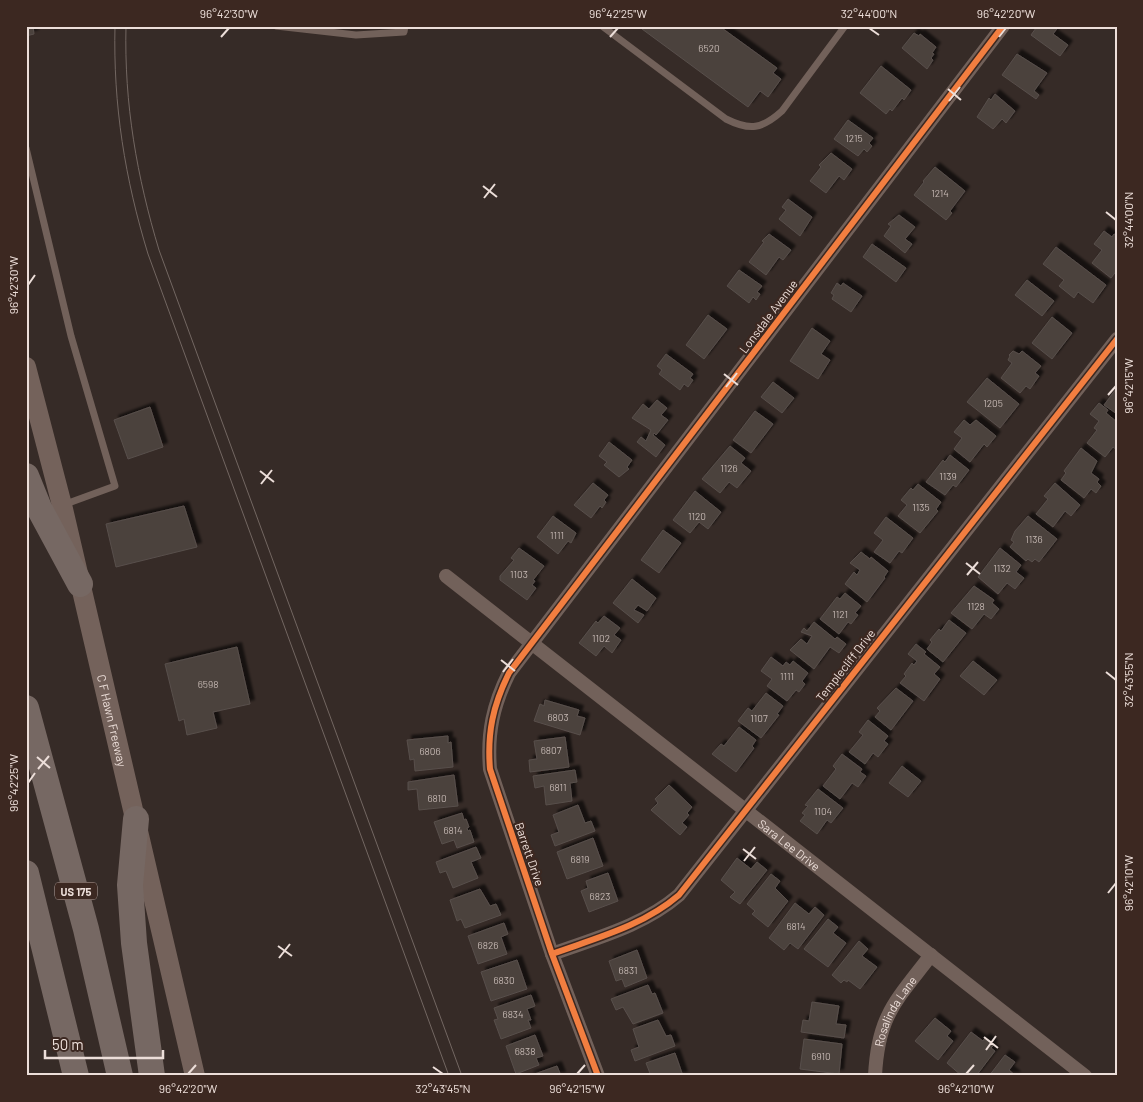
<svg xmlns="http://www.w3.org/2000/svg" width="1143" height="1102" viewBox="0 0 1143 1102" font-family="Barlow,sans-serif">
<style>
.building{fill:#4b423e;stroke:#584f4b;filter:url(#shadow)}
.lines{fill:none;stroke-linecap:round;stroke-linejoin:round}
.lane{stroke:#72615a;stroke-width:7}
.street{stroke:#72615a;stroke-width:14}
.secondary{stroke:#74625b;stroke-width:20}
.highway{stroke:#766863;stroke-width:26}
.tram{stroke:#736762;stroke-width:1}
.cycleway-casing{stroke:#3c2821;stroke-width:9}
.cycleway{stroke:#f27e40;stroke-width:6}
.ticks{fill:none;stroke:#ecded9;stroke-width:2}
.labels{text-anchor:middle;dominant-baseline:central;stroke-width:4.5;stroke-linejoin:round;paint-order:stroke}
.number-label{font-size:10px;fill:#c4b7b2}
.shield{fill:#3c2821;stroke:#b7a7a2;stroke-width:1}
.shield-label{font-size:11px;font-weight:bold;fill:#ecded9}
.street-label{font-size:12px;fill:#ecded9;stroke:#3c2821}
.neatline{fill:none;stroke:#ecded9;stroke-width:2}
.ticks-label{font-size:12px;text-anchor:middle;fill:#ecded9}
</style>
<defs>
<filter id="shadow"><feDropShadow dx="4.5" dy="-4.5" stdDeviation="1" flood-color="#0009"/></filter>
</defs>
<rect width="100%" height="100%" fill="#362b27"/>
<path class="building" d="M26 26H33L34 34 26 36Z
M644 26H719L777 68 773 73 781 79 768 97 760 91 748 107 642 29Z
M1034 26H1059L1053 34 1068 45 1060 56 1031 35 1036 28Z
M914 33 919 36 920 34 936 47 932 53 934 54 931 58 933 60 927 69 902 48Z
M1017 54 1047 73 1034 91 1039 95 1036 99 1002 75Z
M881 66 911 90 904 100 902 98 892 111 890 109 886 114 860 93Z
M995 94 1015 111 1006 123 1002 119 993 129 977 117 989 98 991 100Z
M848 120 873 138 869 143 872 146 867 152 864 149 858 156 834 139Z
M831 153 852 169 844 180 839 176 826 193 810 181 821 167 819 165Z
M935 167 965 191 950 211 952 213 946 220 914 195 924 182 923 181Z
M788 199 812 217 800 236 779 219 786 210 782 207Z
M899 215 915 227 905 239 912 244 905 253 884 236 891 226 888 224Z
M1104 231 1112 237 1114 234 1117 236V270L1111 278 1092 263 1102 250 1094 244Z
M769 234 791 250 783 260 779 257 766 275 749 262 764 242 762 241Z
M872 244 906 268 896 282 863 257Z
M1056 247 1106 285 1093 303 1078 292 1074 298 1059 286 1064 280 1043 264Z
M739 270 762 286 757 292 760 294 756 300 753 297 749 303 727 286Z
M1027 280 1054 301 1042 316 1015 295Z
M837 283 841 286 843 283 862 296 851 312 832 299 834 295 831 293Z
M708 315 727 329 704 359 686 345Z
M1052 317 1072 333 1052 359 1032 343Z
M812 328 830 341 821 354 830 360 818 379 790 361Z
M1013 351 1019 354 1022 351 1041 366 1035 373 1039 376 1030 389 1026 386 1020 393 1001 378 1012 363 1008 360 1010 356 1009 355Z
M666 354 693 374 690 378 693 380 688 387 684 384 680 390 659 374 662 370 657 366Z
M987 378 1019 404 1000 428 967 402Z
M773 382 794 398 782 413 761 397Z
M1116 389H1117V414L1104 405Z
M657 400 667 408 661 415 668 420 656 435 654 433 653 435 665 445 656 457 637 442 641 437 646 441 651 430 632 418 643 404 649 409Z
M1099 403 1108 410 1106 413 1117 422V450L1113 447 1105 457 1087 443 1097 430 1094 428 1099 421 1090 414Z
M150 407 163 447 128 459 114 420Z
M755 411 773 424 751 453 733 440Z
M964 420 970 425 976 420 996 436 987 447 984 444 970 462 954 449 962 438 954 432Z
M609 442 632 460 627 467 629 469 619 477 604 465 607 462 599 456Z
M730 446 745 458 741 463 751 471 737 488 729 482 720 493 702 479Z
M1081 448 1097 461 1091 473 1099 479 1097 482 1101 486 1096 493 1091 489 1084 498 1061 480 1066 473 1064 471Z
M950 455 969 470 956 487 953 485 945 495 926 482 943 460 945 462Z
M593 483 608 495 604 500 606 502 602 508 600 506 591 518 574 505Z
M1055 483 1080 505 1071 516 1065 511 1053 527 1036 514 1048 499 1044 496Z
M918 484 941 502 936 509 938 511 920 533 898 516 907 505 901 500 911 488 913 490Z
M695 491 721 512 708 529 699 522 690 533 673 520Z
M184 506 197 547 116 567 106 524Z
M553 516 576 533 571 543 568 541 558 554 537 537Z
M1028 516 1057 539 1039 562 1035 559 1032 562 1028 559 1026 561 1010 547 1014 542 1011 540 1015 531Z
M886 517 913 538 902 553 899 551 890 563 874 552 883 540 874 533Z
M663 530 681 543 659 573 641 560Z
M519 548 544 566 533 580 535 581 532 585 536 588 527 600 500 580V576L514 560 511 558Z
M1000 548 1021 565 1016 572 1024 578 1015 589 1007 583 998 594 978 577Z
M861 552 870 559 871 557 888 571 884 577 885 578 867 602 845 584 854 572 857 575 860 570 850 563Z
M632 579 656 598 647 611 638 605 634 610 644 615 638 623 613 603Z
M974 586 994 600 992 603 999 609 991 619 984 614 972 629 951 613Z
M845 593 861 606 855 613 858 615 851 624 848 622 839 634 820 619 837 597 840 599Z
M604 616 620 628 614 635 621 640 612 653 604 646 596 656 579 643 596 621 598 623Z
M949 620 966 633 943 662 927 649 932 642 930 640 939 629 941 631Z
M814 622 835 639 837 637 846 644 839 653 830 647 814 669 790 650 801 639 807 644 812 636 801 632 804 628 807 631Z
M916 644 926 652 924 654 940 667 934 674 940 679 924 701 900 683 906 676 904 674 912 663 914 665 917 661 908 654Z
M237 647 250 704 213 712 217 728 187 735 184 719 179 721 165 664Z
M771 657 783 666 786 662 790 665 793 661 808 673 802 681 805 684 799 692 796 690 787 701 767 686 772 679 761 671Z
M973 661 997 680 984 695 960 676Z
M896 688 913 701 891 730 875 717 880 711 877 708Z
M766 693 783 706 777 714 779 715 761 738 738 721 748 708 752 711Z
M545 700 579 710 577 716 585 718 580 735 534 721 540 704 544 706Z
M868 720 888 736 884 741 888 744 878 757 873 753 865 764 849 752 863 735 859 732Z
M739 727 756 740 752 746 754 748 736 772 712 754 721 744 724 746Z
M448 736V743L451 742 453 767 415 771 414 759 410 760 407 740Z
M565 737 569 767 530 772 529 760 537 759 534 741Z
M842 754 862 769 860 772 866 776 858 787 852 783 840 799 823 786 836 769 833 766Z
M902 766 921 781 908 797 889 783Z
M575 770 577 782 570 783 572 801 546 805 544 786 535 788 533 776Z
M454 775 458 806 419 810 417 789 408 790V782Z
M669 785 692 807 687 813 689 815 682 823 687 827 680 835 651 810 658 803 655 799Z
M818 789 843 808 831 823 827 820 817 834 800 821 805 815 802 813 808 806 805 805Z
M578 805 585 823 591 821 595 831 555 846 551 835 559 832 553 815Z
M462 813 464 820 466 819 469 827 467 828 468 831 470 830 474 842 457 848 454 840 442 844 434 822Z
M593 838 603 866 567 879 557 852Z
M476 847 481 858 471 862 478 878 453 888 446 871 440 873 436 862Z
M737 858 751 869 757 862 767 870 740 904 730 897 735 892 721 880Z
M608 873 618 901 589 912 581 891 588 888 586 881Z
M771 874 780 881 775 888 788 901 768 927 752 914 755 911 747 904Z
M480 889 490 906 496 904 501 915 465 928 461 919 457 921 450 900Z
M795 903 809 914 815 907 824 915 798 949 790 943 784 950 769 938Z
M828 919 838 927 833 933 846 943 828 967 804 949Z
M504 923 508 934 501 937 507 954 478 964 468 936Z
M859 941 868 949 862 956 877 967 860 989 848 980 847 982 844 980 841 983 832 975Z
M637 950 647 978 625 987 622 979 616 981 609 961Z
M517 960 527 989 491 1001 481 972Z
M648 985 652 994 655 993 663 1013 633 1024 623 1007 616 1010 611 999Z
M531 995 535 1006 527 1009 531 1020H528L531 1028 501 1039 494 1020 498 1019 494 1008Z
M812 1002 839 1006 836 1024 846 1025 844 1038 801 1032 803 1020 809 1021Z
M935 1018 951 1031 947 1036 953 1041 938 1060 915 1041Z
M658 1020 666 1036 671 1035 675 1046 635 1061 631 1050 639 1047 633 1029Z
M971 1032 983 1041 985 1038 991 1042 993 1046 991 1048 995 1051 976 1076H962L947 1063Z
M535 1035 543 1056 536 1058 539 1065 516 1074 506 1046Z
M804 1039 842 1044 839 1074 800 1069Z
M675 1053 683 1076H651L646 1063Z
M1005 1055 1015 1062 1009 1070 1016 1076H989Z
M557 1066 561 1076H529Z"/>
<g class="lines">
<path class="lane" d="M276 26 356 35 404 32 405 26
M602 26 726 119C750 131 762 129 782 111L845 26
M26 148 71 336 115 486 63 505"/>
<g class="street">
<path id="s1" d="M446 576 1085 1076"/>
<path d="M552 954C596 938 643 926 679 895L1117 339"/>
<path d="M598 1076 552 954 490 769C487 733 493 705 509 673L1003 26"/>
<path id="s2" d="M875 1076C878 1015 896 1001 931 955"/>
</g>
<path class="secondary" id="s3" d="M26 367 63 509 195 1076"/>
<path class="highway" d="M26 476 39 508 80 584
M26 708 86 929 120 1076
M136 819 130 885 134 943 152 1076
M26 873 76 1076"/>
<path class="tram" d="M115 26C113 105 125 179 148 254L449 1076
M126 26C124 104 137 177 159 250L462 1076"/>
<g class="cycleway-casing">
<path id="cycleway" d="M552 954C596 938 643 926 679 895L1117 339
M598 1076 552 954 490 769C487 733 493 705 509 673L1003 26"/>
</g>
<use href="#cycleway" class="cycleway"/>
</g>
<path class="ticks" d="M869 28 879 35M221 37 229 28M610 37 618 28M999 37 1006 28M948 89 961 100M949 101 960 87M483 186 497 197M484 198 495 184M1106 212 1116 220M28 285 35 275M724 374 738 385M726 387 737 373M1108 395 1116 386M260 471 274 482M261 484 272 470M966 563 980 574M967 575 978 562M501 660 515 671M503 672 513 659M1106 672 1116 680M37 757 50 768M38 769 49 756M28 783 35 773M743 849 756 859M744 861 755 847M1108 893 1116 883M278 946 292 956M279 958 290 944M984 1037 998 1048M986 1050 996 1036M433 1067 443 1074M188 1074 196 1065M577 1074 585 1065M966 1074 974 1065"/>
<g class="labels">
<g class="number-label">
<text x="709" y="48">6520</text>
<text x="854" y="138">1215</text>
<text x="940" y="193">1214</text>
<text x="993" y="403">1205</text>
<text x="729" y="468">1126</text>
<text x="948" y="476">1139</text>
<text x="921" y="507">1135</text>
<text x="697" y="516">1120</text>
<text x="557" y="535">1111</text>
<text x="1034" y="539">1136</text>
<text x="1002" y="568">1132</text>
<text x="519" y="574">1103</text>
<text x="976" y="606">1128</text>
<text x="840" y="614">1121</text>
<text x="601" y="638">1102</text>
<text x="787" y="676">1111</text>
<text x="208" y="684">6598</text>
<text x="558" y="717">6803</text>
<text x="759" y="718">1107</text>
<text x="551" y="750">6807</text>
<text x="430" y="751">6806</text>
<text x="558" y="787">6811</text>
<text x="437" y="798">6810</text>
<text x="823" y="811">1104</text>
<text x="453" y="830">6814</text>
<text x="580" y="859">6819</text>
<text x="600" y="896">6823</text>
<text x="796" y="926">6814</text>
<text x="488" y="945">6826</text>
<text x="628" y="970">6831</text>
<text x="504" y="980">6830</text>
<text x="513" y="1014">6834</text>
<text x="525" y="1051">6838</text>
<text x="821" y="1056">6910</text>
</g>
<rect class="shield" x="55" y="882.5" width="42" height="17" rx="4"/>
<g class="shield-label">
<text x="76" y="891">US 175</text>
</g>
<g class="street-label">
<text transform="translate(768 316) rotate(-53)">Lonsdale Avenue</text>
<text transform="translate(845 665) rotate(-52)">Templecliff Drive</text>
<text stroke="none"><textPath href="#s3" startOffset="364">C F Hawn Freeway</textPath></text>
<text stroke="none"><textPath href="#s1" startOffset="436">Sara Lee Drive</textPath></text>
<text transform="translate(530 854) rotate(71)">Barrett Drive</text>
<text stroke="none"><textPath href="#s2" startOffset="69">Rosalinda Lane</textPath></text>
</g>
</g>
<rect width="1143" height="1102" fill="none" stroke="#3c2821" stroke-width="55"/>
<path d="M45 1050v8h118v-8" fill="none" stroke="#ecded9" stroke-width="2.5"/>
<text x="52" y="1050" font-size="15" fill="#ecded9" stroke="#3c2821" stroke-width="4" paint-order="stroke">50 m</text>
<rect x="28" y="28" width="1088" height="1046" class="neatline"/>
<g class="ticks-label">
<text x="229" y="18">96°42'30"W</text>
<text x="618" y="18">96°42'25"W</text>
<text x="869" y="18">32°44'00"N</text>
<text x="1006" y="18">96°42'20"W</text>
<text transform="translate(1129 220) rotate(-90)" y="4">32°44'00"N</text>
<text transform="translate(14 285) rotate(-90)" y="4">96°42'30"W</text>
<text transform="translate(1129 386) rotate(-90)" y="4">96°42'15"W</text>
<text transform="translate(1129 680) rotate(-90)" y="4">32°43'55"N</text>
<text transform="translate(14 783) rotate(-90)" y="4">96°42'25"W</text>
<text transform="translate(1129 883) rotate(-90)" y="4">96°42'10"W</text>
<text x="188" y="1093">96°42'20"W</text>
<text x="443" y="1093">32°43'45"N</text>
<text x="577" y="1093">96°42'15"W</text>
<text x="966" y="1093">96°42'10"W</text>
</g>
</svg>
